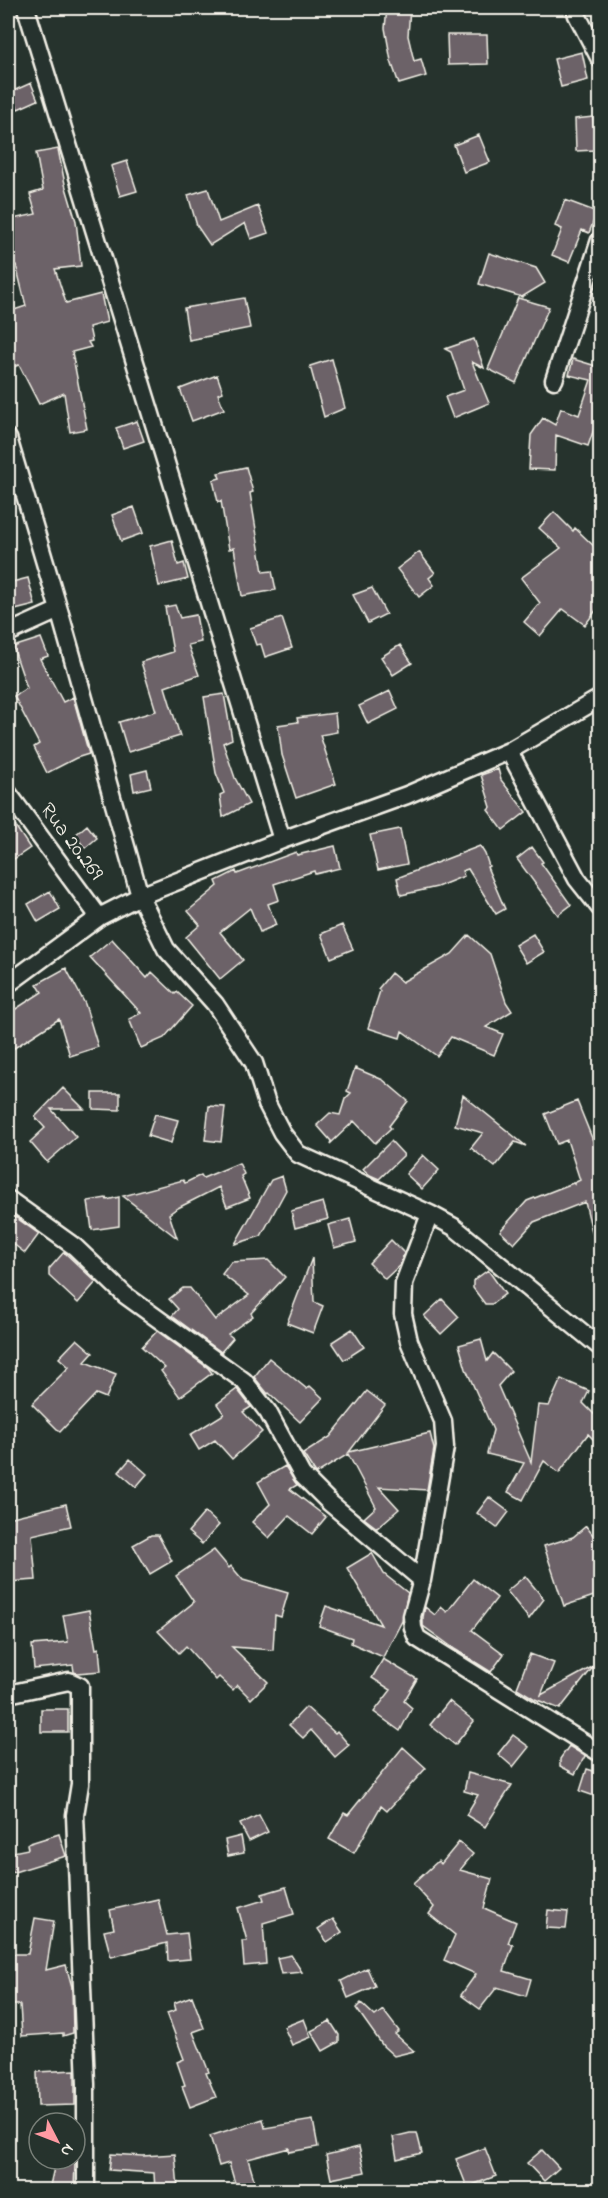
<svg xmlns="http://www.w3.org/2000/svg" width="608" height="2198" viewBox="0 0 608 2198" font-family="'Indie Flower',sans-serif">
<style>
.building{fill:#6c6267;stroke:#f4f1e8;stroke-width:1.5}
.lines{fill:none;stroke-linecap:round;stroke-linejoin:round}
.minor-casing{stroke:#f4f1e8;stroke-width:21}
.minor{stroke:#26332d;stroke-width:16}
.labels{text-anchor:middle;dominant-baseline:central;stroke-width:5;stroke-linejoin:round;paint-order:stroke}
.street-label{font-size:21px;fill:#f4f1e8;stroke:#26332d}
</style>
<rect width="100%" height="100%" fill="#26332d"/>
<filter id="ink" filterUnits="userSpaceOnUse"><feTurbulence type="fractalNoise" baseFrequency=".0167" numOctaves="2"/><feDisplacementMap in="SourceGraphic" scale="12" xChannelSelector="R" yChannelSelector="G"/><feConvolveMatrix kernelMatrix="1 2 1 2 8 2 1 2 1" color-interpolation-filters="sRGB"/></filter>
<g filter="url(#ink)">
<path class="building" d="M387 8H410L408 36 414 61 421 59 426 76 399 84 391 61 385 28Z
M447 35H487L488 64 448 65Z
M582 52 588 80 561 87 554 59Z
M31 83 38 100 18 109 11 92Z
M593 117 595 150 576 151 575 119Z
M479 135 490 162 464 172 454 145Z
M58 149 65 184 76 221 81 266 55 269 66 303 101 294 107 322 89 327 92 341 88 342 91 347 72 352 87 429 70 432 64 393 39 404 19 365 13 367 8 354V312L26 306 16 265 8 266V220L36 214 30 194 43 190 36 153Z
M127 161 137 191 120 196 111 166Z
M208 189 219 222 258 206 268 233 251 239 245 223 210 245 197 226 188 195Z
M565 200 597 212 589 233 582 230 569 262 552 255 562 229 555 226Z
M489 253 536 268 545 283 522 297 479 284Z
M244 298 250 328 189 340 184 308Z
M518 298 549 307 516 383 488 369Z
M474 339 484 368 472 362 489 403 453 418 445 397 464 390 451 352 445 349Z
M332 359 345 408 324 417 310 366Z
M573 359 596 366 598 361H600V412L588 446 556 435 555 470 529 469 531 435 543 418 555 425 561 408 579 415 591 380 569 375Z
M217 375 223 392 218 394 224 409 192 421 180 389Z
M137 421 144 441 123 448 116 428Z
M246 467 253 492 250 493 263 572 272 571 276 590 242 596 234 548 229 549 221 501 218 502 213 480 220 478 218 473Z
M134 507 143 533 121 541 112 515Z
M554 512 573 531 575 528 600 552V605L585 625 563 609 540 636 524 622 540 603 521 578 561 548 539 528Z
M172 540 178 565 184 563 188 579 159 586 150 546Z
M419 552 435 573 429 578 434 585 419 597 397 569Z
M28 578 35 605 11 611 8 598V583Z
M372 588 386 614 368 623 353 595Z
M175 605 180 618 196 615 201 642 188 645 199 675 165 687 180 736 128 752 119 722 156 711 141 662 173 652 165 607Z
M282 618 292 648 265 657 261 644 256 645 250 628Z
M41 638 48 656 40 659 63 702 73 697 89 754 76 758 47 773 34 747 39 744 14 696 27 688 13 647Z
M400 645 412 663 393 675 381 657Z
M390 691 398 709 368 724 359 706Z
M224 694 232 739 223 743 235 778 249 804 223 817 220 795 224 793 216 773 204 697Z
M335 713 337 732 320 735 336 784 296 798 282 755 278 725 298 722 297 718Z
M498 769 501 780 526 812 503 830 488 810 491 807 481 775Z
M147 770 151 787 134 791 131 774Z
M8 815 30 848 8 863Z
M87 825 97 838 85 848 75 835Z
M400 829 407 864 378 870 370 835Z
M335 846 340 868 315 874 314 871 274 884 279 900 268 904 276 925 260 932 250 908 220 932 243 960 220 979 186 937 200 925 188 911 218 886 216 881 236 871 237 874 296 852 297 855Z
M480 846 485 854 489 866 487 867 505 909 496 914 468 869 462 871 464 876 437 887 401 895 397 878Z
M532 847 543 862 541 863 571 905 558 915 517 859Z
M50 891 60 909 38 922 28 904Z
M342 925 353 949 331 958 321 934Z
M533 934 544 952 526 963 515 945Z
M469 935 490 954 506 1002 512 1011 486 1027 503 1034 494 1055 451 1037 437 1056 402 1031 400 1038 368 1028 380 991 378 989 391 973 402 982 452 954Z
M112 939 147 978 152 972 175 994 177 992 192 1006 164 1038 141 1048 129 1019 141 1013 90 957Z
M66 968 85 1004 98 1047 70 1056 59 1019 8 1052V1014L42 992 37 984Z
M355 1068 383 1080 408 1101 389 1126 391 1128 375 1143 354 1121 330 1144 331 1141 317 1125 330 1113 340 1115 345 1099 351 1093 347 1091Z
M63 1088 84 1109H51L76 1137 47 1162 30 1142 45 1128 35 1117Z
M93 1093H120V1110L93 1109Z
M463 1095 526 1146 515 1142 495 1167 471 1148 483 1133 455 1125Z
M577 1101 600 1158V1239L594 1240 585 1202 534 1222 514 1244 500 1231 527 1201 573 1183 574 1184V1183L580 1180 567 1140 557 1144 545 1114Z
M209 1106 225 1107 221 1142 205 1140Z
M155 1114 178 1120 171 1143 148 1136Z
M391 1141 404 1155 379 1179 370 1175 363 1169Z
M423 1155 439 1170 422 1189 406 1174Z
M239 1163 244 1174 241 1176 250 1198 227 1207 219 1187 176 1209 169 1214 177 1238 123 1196 183 1180 185 1183 201 1175 203 1178Z
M282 1176 286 1190 261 1236 235 1244 271 1180Z
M119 1197V1226L92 1230 88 1201 106 1198 107 1200Z
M323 1202 328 1219 295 1228 291 1211Z
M15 1217 39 1234 25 1253 8 1240V1227Z
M350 1219 356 1242 334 1248 328 1225Z
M391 1240 404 1253 400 1265 385 1279 369 1263Z
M64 1252 96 1282 78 1303 49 1276V1269Z
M312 1258 314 1302 323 1306 313 1333 287 1323Z
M268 1260 285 1277 251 1313 253 1316 228 1334 233 1338 221 1352 172 1316 178 1309 169 1299 183 1288H190L215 1320 249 1295 222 1274 231 1262Z
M488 1270 505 1294 492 1304H485L473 1288V1281Z
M442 1299 459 1317 441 1334 424 1316Z
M352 1329 364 1347 344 1360 332 1342Z
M157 1331 208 1368 212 1373 180 1397 161 1371 165 1368 142 1347Z
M77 1339 93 1353 85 1362 116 1374 106 1398 96 1394 60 1432 32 1404 69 1367 59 1358Z
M481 1339 487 1361 493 1353 511 1371 498 1386 531 1462 538 1405 549 1406 561 1379 589 1391 583 1403 600 1420V1446L588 1434 559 1473 544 1461 523 1500 508 1492 524 1463 487 1454 493 1430 466 1369 459 1345Z
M269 1358 307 1389 310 1386 323 1398 300 1422 269 1393 268 1394 254 1377Z
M237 1389 251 1407 243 1412 262 1432 232 1459 215 1440 199 1450 190 1435 224 1414 217 1404Z
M367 1391 385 1405 349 1452 430 1433 434 1449 427 1490 379 1487 399 1509 377 1528 364 1518 376 1507 348 1454 316 1474 303 1454 330 1437Z
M130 1459 147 1474 136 1487 119 1472Z
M285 1466 297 1485 290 1489 326 1517 312 1534 289 1516 269 1538 252 1522 270 1504 258 1482Z
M489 1497 509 1512 497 1528 477 1513Z
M66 1504 71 1526 32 1535 36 1580 8 1582V1518Z
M205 1512 219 1525 202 1544 188 1532Z
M586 1526 600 1544V1594L564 1606 544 1546 573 1537Z
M151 1535H158L172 1561 150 1574 133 1545Z
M214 1550 229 1568 231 1566 243 1580 288 1593 281 1617 275 1615 273 1650 232 1647 268 1682 251 1699 237 1685 233 1690 219 1677 216 1680 186 1646 179 1653 158 1631 194 1602 176 1576Z
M372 1553 384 1574 408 1593 402 1621 383 1657 351 1643 352 1638 319 1626 326 1606 381 1625 347 1568Z
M525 1576 544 1599 529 1619 507 1591Z
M473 1579 497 1598 472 1630 504 1654 491 1672 456 1650 423 1626V1617L425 1607 435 1615 441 1607 447 1612Z
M89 1610 96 1649 99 1648 101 1671 77 1673 74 1672 73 1665 34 1669 32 1645 68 1642 63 1615Z
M530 1654 554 1663 541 1695 594 1666 560 1709 535 1699 517 1688Z
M383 1659 417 1679 404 1701 412 1708 400 1731 374 1712 391 1690 372 1678Z
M449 1701 474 1721 455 1745 430 1725Z
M306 1707 335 1733 337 1731 349 1745 335 1757 311 1730 303 1738 289 1725Z
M41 1709H68V1732H41Z
M513 1735 529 1747 513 1767 498 1754Z
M569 1746 585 1756 575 1774 560 1766V1759Z
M403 1747 426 1768 387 1811 381 1806 354 1853 329 1839 344 1813 348 1815Z
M587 1769 600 1773V1798L580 1791Z
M468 1773 512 1785 485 1827 466 1815 478 1795 464 1791Z
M259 1815 268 1832 249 1841 240 1824Z
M59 1834 66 1856 8 1874V1853L28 1849 27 1844Z
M241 1836 244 1853 228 1856 225 1840Z
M459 1842 473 1854 460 1870 492 1879 484 1908 516 1922 508 1943 513 1945 504 1971 531 1979 526 1996 497 1987 480 2009 461 1995 476 1974 444 1960 455 1935 429 1914 434 1907 413 1884 438 1861 441 1864Z
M286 1887 294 1914 263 1923 266 1964 244 1966 242 1941H247L238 1908 264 1900 262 1894Z
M158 1899 167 1935 187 1933 190 1959 168 1961 167 1943 111 1957 104 1931 114 1929 110 1910Z
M548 1910 568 1912 566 1929 546 1928Z
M35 1918 54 1921 46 1970 66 1965 72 1987 73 2033 63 2036V2033L22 2036 20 2005H8V1954H28Z
M333 1919 342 1932 327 1942 318 1929Z
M291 1955 302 1972 281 1974 277 1958Z
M367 1968 375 1986 348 1998 341 1981Z
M192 1996 204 2028 193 2032 209 2072 206 2073 216 2097 190 2107 182 2086 185 2085 177 2062 184 2059 167 2013 176 2010 174 2003Z
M361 2003 375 2016 383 2010 399 2031 395 2034 414 2051 394 2056 383 2046 356 2008Z
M304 2019 311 2037 292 2045 284 2027Z
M330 2021 339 2035V2042L323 2051 311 2031Z
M75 2070V2105L38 2106 37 2072Z
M263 2119 265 2128 313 2120 318 2147 289 2152V2148L248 2159 257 2190H237L229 2163 219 2166 210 2136Z
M410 2133H417L422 2153 397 2159 393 2137Z
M359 2147 365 2172 331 2179 326 2155Z
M485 2148 496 2176 467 2187 456 2159Z
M542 2150 559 2168 544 2181 527 2163Z
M111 2154 143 2156 175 2154 178 2188 155 2190 154 2173 109 2170Z
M56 2159 75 2163 74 2190H49Z"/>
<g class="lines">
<g class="minor-casing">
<path id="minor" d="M26 8 282 840
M575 8 577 15 600 59
M554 380 600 240
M8 438 59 610 140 896 166 949 215 1004 254 1063 267 1104 282 1133 298 1154 430 1214 454 1227 600 1347
M8 633 59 610
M509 751 577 879 600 908
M8 793 99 917
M8 984 99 917 140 896 282 840 407 795 509 751 600 698
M8 1199 75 1247 125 1295 244 1381 268 1412 302 1475 330 1503 422 1580
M430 1214 404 1283 403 1314 409 1341 443 1421 445 1447 422 1580 412 1616 413 1628 417 1638 600 1753
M8 1694 69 1681 80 1686V1784L75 1815 86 2084V2190"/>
</g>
<use href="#minor" class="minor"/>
</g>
</g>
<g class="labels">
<g class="street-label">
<text transform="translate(71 842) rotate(53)">Rua 20.269</text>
</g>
</g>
<rect width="608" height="2198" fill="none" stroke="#26332d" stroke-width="30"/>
<rect x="15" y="15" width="578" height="2168" fill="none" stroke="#f4f1e8" stroke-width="2" filter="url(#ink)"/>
<g transform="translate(57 2141) rotate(132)"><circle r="28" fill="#26332d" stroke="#787f78" stroke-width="1.5"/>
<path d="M0-4.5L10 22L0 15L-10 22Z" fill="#ff9aa2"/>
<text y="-9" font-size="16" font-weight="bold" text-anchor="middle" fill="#f4f1e8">N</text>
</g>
</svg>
